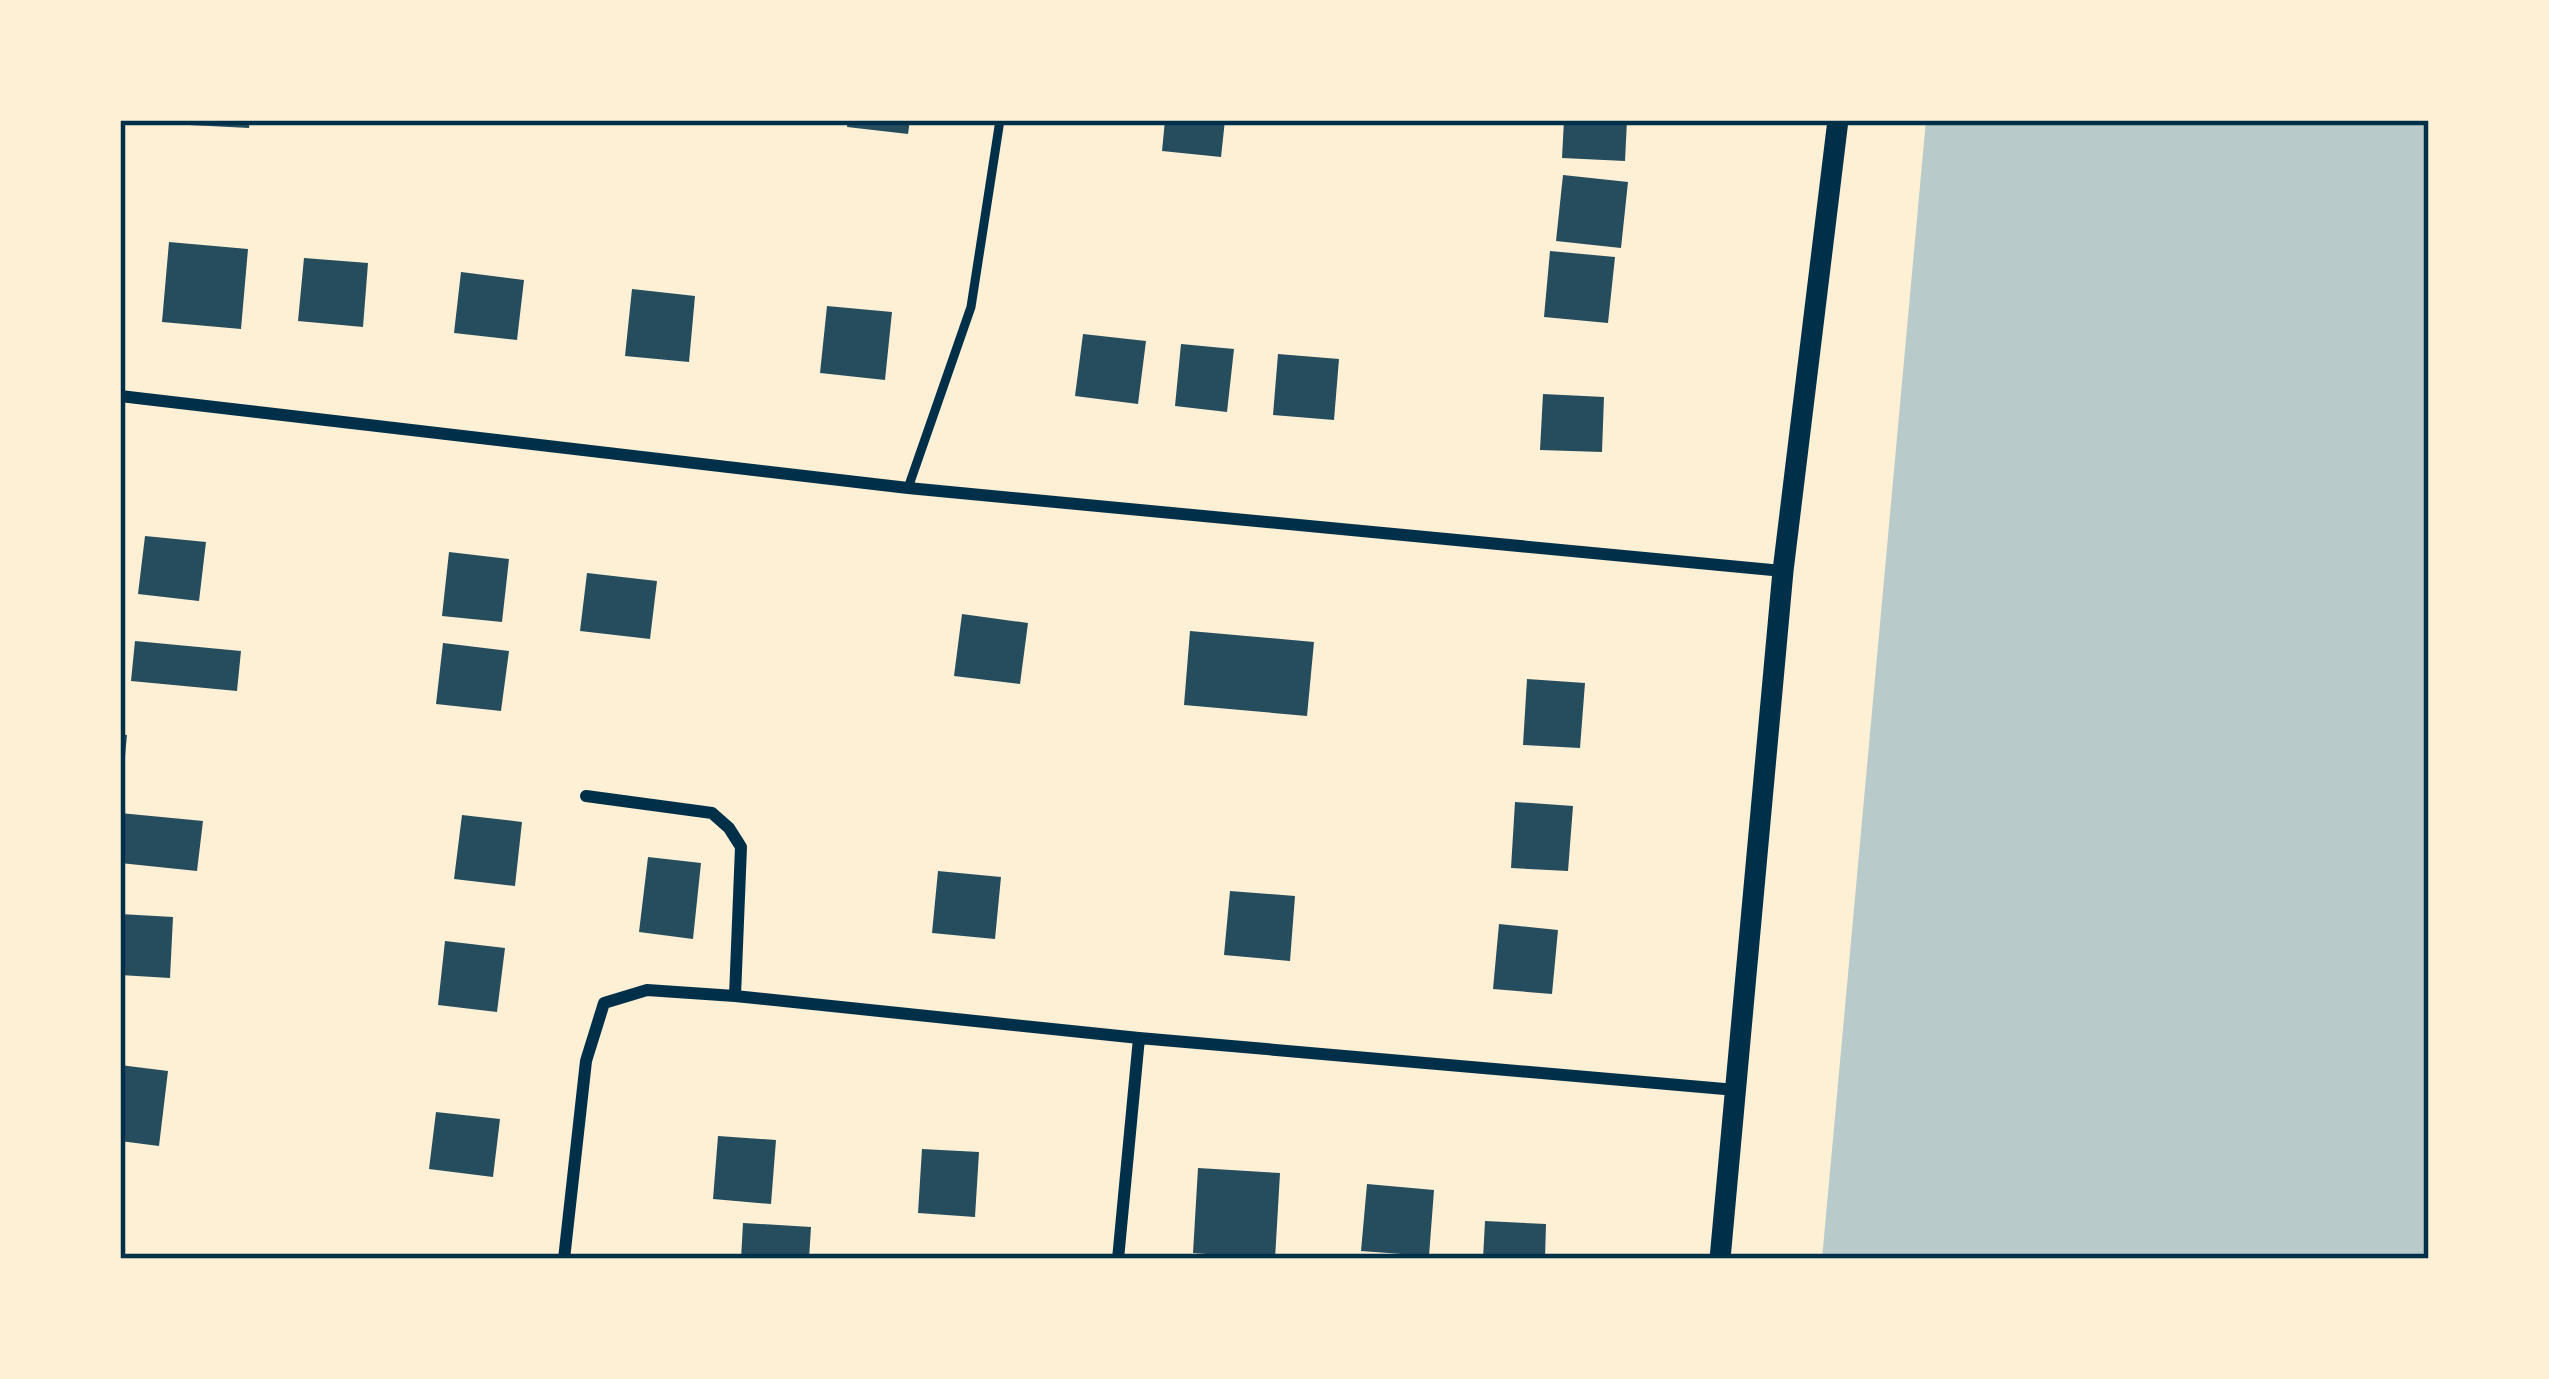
<svg xmlns="http://www.w3.org/2000/svg" width="2549" height="1379" viewBox="0 0 2549 1379" font-family="'Golos Text',sans-serif">
<style>
.green{fill:#b9caca}
.building{fill:#264d5e}
.lines{fill:none;stroke-linecap:round;stroke-linejoin:round}
.service{stroke:#003049;stroke-width:9}
.minor{stroke:#003049;stroke-width:12}
.tertiary{stroke:#003049;stroke-width:21}
.neatline{fill:none;stroke:#003049;stroke-width:4.5}
</style>
<rect width="100%" height="100%" fill="#fdf0d5"/>
<path class="green" d="M1926 120H2429V1259H1822Z"/>
<path class="building" d="M189 120H250L249 128 189 125Z
M848 120H910L908 134 847 127Z
M1165 120H1225L1221 157 1162 151Z
M1564 120H1627L1625 161 1562 158Z
M1563 175 1628 182 1621 248 1556 241Z
M169 242 248 249 241 329 162 322Z
M1550 251 1615 257 1608 323 1544 317Z
M304 258 368 263 363 327 298 321Z
M461 272 524 280 517 340 454 333Z
M632 289 695 296 689 362 625 356Z
M827 306 892 312 885 380 820 373Z
M1083 334 1146 341 1138 404 1075 396Z
M1181 344 1234 349 1227 412 1175 406Z
M1278 354 1339 359 1334 420 1273 415Z
M1543 394 1604 397 1602 452 1540 450Z
M145 536 206 542 199 601 138 594Z
M449 552 509 559 502 622 442 616Z
M587 573 657 581 650 639 580 631Z
M962 614 1028 623 1020 684 954 676Z
M1190 631 1314 642 1307 716 1184 705Z
M135 641 241 651 237 691 131 681Z
M443 643 509 651 501 711 436 704Z
M1527 679 1585 683 1580 748 1523 745Z
M120 734 127 735 123 778H120Z
M1515 802 1573 806 1568 871 1511 868Z
M120 813 203 821 197 871 120 863Z
M462 815 522 822 515 886 454 879Z
M648 857 701 863 693 939 639 932Z
M938 871 1001 877 995 939 932 933Z
M1230 891 1295 896 1290 961 1224 955Z
M120 914 173 917 170 978 120 975Z
M1499 924 1558 930 1552 994 1493 989Z
M445 941 505 948 497 1012 438 1005Z
M120 1065 168 1071 159 1146 120 1141Z
M436 1112 500 1119 493 1177 429 1169Z
M718 1136 776 1140 771 1204 713 1199Z
M922 1149 979 1152 975 1217 918 1213Z
M1198 1168 1280 1173 1275 1259 1193 1253Z
M1367 1184 1434 1190 1429 1256 1361 1251Z
M1485 1221 1546 1224 1545 1259H1483Z
M743 1223 811 1227 809 1259H741Z"/>
<g class="lines">
<path class="service" d="M908 488 971 307 1000 120"/>
<path class="minor" d="M120 396 908 488 1783 571
M586 796 712 813 729 828 741 847 735 996
M564 1259 586 1061 604 1003 647 990 735 996 1139 1038 1736 1090
M1118 1259 1139 1038"/>
<path class="tertiary" d="M1720 1259 1783 571 1838 120"/>
</g>
<rect width="2549" height="1379" fill="none" stroke="#fdf0d5" stroke-width="246"/>
<rect x="123" y="123" width="2303" height="1133" class="neatline"/>
</svg>
